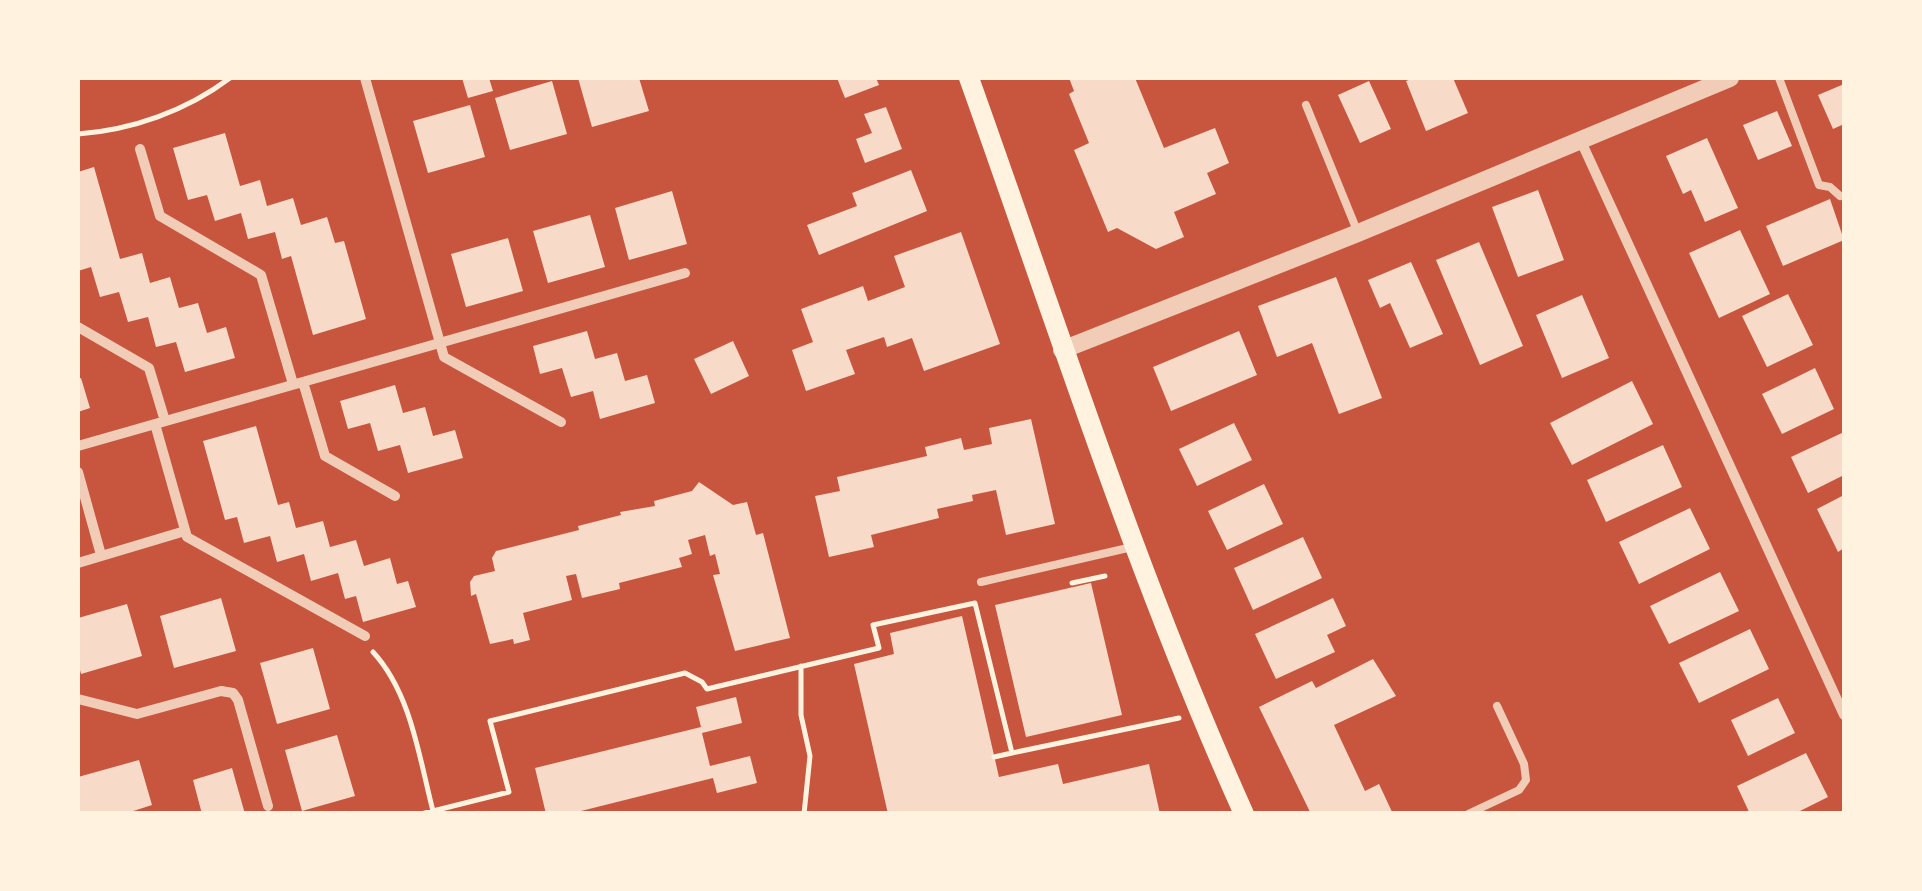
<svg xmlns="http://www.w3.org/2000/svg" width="1922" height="891" viewBox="0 0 1922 891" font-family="'IBM Plex Sans',sans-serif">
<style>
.building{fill:#f7dbc8}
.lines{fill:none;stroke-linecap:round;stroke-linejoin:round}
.path{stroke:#fff3e0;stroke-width:5}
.service{stroke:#f1ccb7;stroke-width:8}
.minor{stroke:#f1ccb7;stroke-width:10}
.tertiary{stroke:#f1ccb7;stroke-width:18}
.secondary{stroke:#fff3e0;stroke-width:20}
</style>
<rect width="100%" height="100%" fill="#c8553d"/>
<path class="building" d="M462 78H489L493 91 468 98Z
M578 78H639L649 111 592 127Z
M837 78H876L879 85 845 98Z
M1069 78H1135L1164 148 1215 128 1229 163 1207 173 1216 194 1174 212 1184 237 1156 249 1117 228 1108 232 1074 150 1089 143 1069 94 1074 91Z
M1414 78H1453L1468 113 1426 131 1406 81Z
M552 81 567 134 510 150 495 98Z
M1369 81 1391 129 1360 143 1338 95Z
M1844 84V124L1833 129 1818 95Z
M470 105 485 157 428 173 413 121Z
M886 107 902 149 865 163 856 139 872 133 864 114Z
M1777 111 1792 146 1758 160 1743 125Z
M225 133 240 186 260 180 267 206 293 198 301 225 327 217 335 243 344 241 366 319 313 335 291 256 282 259 275 232 248 239 241 213 215 221 207 195 188 200 173 148Z
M1707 138 1738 208 1705 222 1691 190 1683 194 1666 156Z
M94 167 120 259 142 253 150 283 170 277 179 308 198 303 207 333 226 327 235 358 185 372 176 342 156 347 148 317 128 322 119 292 100 297 91 267 78 271V172Z
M911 170 927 211 819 255 807 225 857 206 852 193Z
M1538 190 1564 260 1518 277 1492 207Z
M672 191 687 244 629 260 615 208Z
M1830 199 1844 240 1783 266 1766 226Z
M590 215 605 267 548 283 533 231Z
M1740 230 1770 294 1719 318 1689 253Z
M961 232 1000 344 924 371 912 338 887 347 884 337 846 350 855 374 806 391 792 350 813 342 801 309 863 286 868 301 905 287 894 256Z
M508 238 523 291 466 307 451 254Z
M1479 242 1523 346 1480 365 1436 260Z
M1411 262 1443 334 1410 348 1390 303 1380 308 1368 280Z
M1336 277 1382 398 1339 414 1312 343 1277 357 1258 306Z
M1788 294 1813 345 1767 367 1742 316Z
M1582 295 1609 358 1562 378 1536 315Z
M587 331 595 359 617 353 625 381 647 375 655 403 600 419 593 391 571 397 562 368 540 374 533 346Z
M1239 331 1257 375 1171 411 1153 367Z
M733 341 749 376 711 394 694 359Z
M1815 368 1834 409 1782 434 1762 394Z
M81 378 90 408 78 412V379Z
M1632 381 1653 424 1572 465 1550 423Z
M395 385 403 413 425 407 433 436 455 430 463 458 408 473 400 445 378 451 370 423 348 429 340 401Z
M1031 419 1055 524 1006 535 996 490 972 495 973 501 937 509 939 518 871 535 874 547 829 557 815 496 840 491 837 477 927 456 925 447 961 438 964 450 992 444 989 428Z
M1234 423 1252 460 1197 486 1179 449Z
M256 426 278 505 289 502 296 528 323 521 330 547 356 540 364 566 390 558 397 584 408 581 416 607 363 622 356 596 345 599 338 573 311 581 304 554 277 562 270 536 244 543 237 517 225 520 203 441Z
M1844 432V475L1808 493 1791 457Z
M1663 445 1682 487 1606 522 1587 480Z
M699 482 733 505 747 502 756 535 763 533 790 638 735 651 713 575 720 574 715 554 710 556 705 535 688 540 692 554 679 558 682 567 619 583 620 589 582 598 576 574 566 576 572 600 523 613 530 640 514 644 513 639 490 644 476 594 471 596 470 582 474 576 495 571 492 558 496 551 579 530 578 526 621 515 620 512 655 506 654 501 692 491Z
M1264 484 1283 524 1227 550 1208 511Z
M1844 495V548L1838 552 1817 509Z
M1690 508 1710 549 1639 584 1619 542Z
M1303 537 1322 578 1253 610 1234 568Z
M1720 572 1739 611 1669 644 1650 606Z
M1091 583 1122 715 1026 737 995 605Z
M221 598 236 651 174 668 160 616Z
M1333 598 1346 626 1327 635 1335 652 1276 679 1255 634Z
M127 604 142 656 81 674 78 662V618Z
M962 616 999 777 1058 764 1063 784 1149 764 1160 814H888L854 664 894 654 890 633Z
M1750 629 1769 669 1699 703 1679 663Z
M313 648 330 709 277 724 260 663Z
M1373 659 1396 696 1334 725 1365 791 1379 784 1393 814H1311L1259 707 1312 681 1316 688Z
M736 697 742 723 702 733 710 766 750 756 757 783 717 793 713 778 569 814H546L535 768 701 727 696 707Z
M1778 698 1795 733 1748 756 1731 720Z
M337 735 355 796 302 811 285 750Z
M1806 753 1828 797 1794 814H1750L1737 786Z
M139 760 152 805 124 814H78V777Z
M232 768 245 814H202L193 780Z"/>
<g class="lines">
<path class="path" d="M78 134C132 130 186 111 230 78
M1072 583 1105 576
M373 652C411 693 419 757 433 811
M801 666V715L810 756 804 814
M994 757 1012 753
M421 814 509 792 490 721 685 673 702 682 707 689 879 648 873 625 975 603 1012 753 1179 718"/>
<path class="service" d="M1779 78 1819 185 1830 187 1840 196
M1306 105 1358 233
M981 582 1132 547
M1468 814 1519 790 1526 780 1524 764 1497 706"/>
<path class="minor" d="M365 78 444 357 561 422
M1580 139 1844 715
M140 149 160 216 261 275 293 384
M78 327 149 368 165 421
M303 382 325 456 395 496
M155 424 187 537 365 636
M78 446 685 273
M78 472 101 555
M78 563 185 531
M78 699 137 714 221 691 233 693 238 700 268 806"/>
<path class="tertiary" d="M1062 350 1358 233 1730 78"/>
<path class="secondary" d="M969 78C1057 324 1136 574 1244 814"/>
</g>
<rect width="1922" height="891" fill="none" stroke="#fff3e0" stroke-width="160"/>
</svg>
